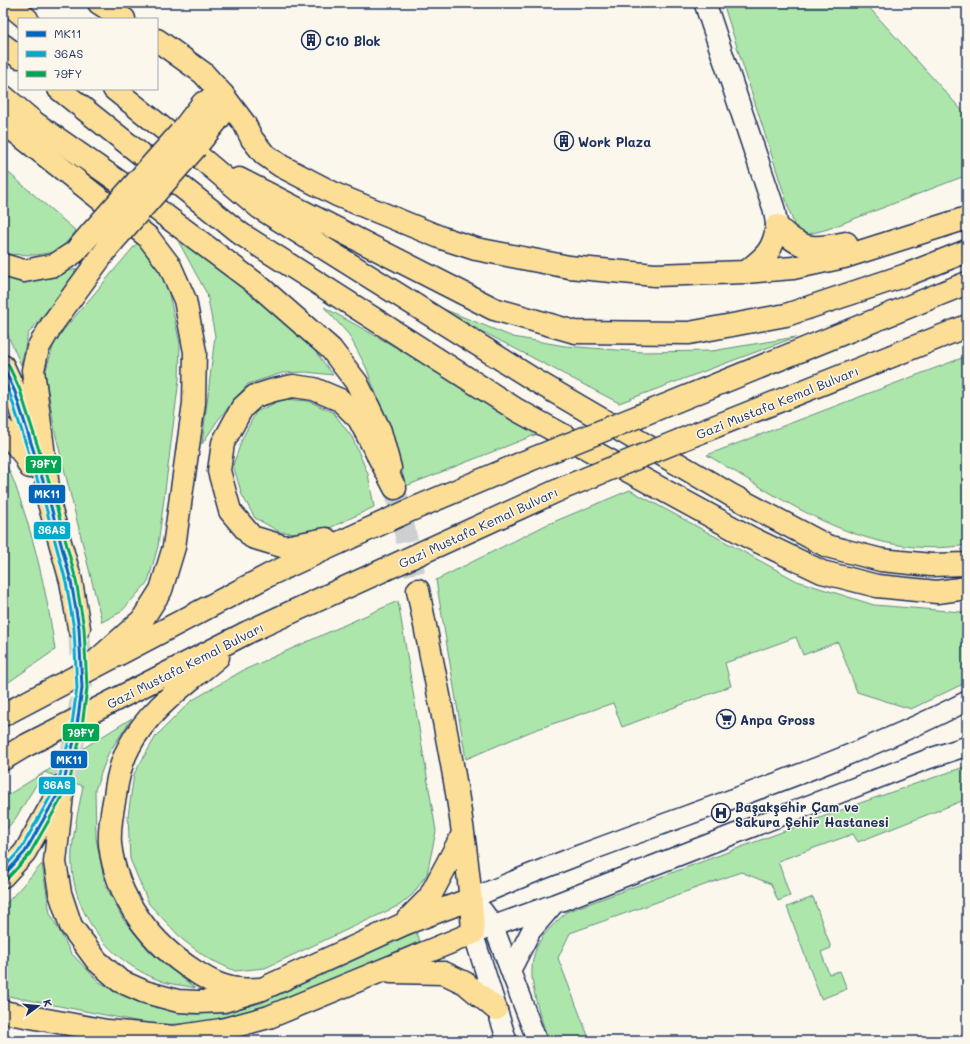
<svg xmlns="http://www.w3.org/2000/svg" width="970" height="1044" viewBox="0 0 970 1044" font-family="Mali,sans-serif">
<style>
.green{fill:#ade6aa;stroke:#648a84}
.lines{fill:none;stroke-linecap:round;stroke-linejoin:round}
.primary-tunnel{stroke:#cecfd0;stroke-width:22;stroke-dasharray:22 11;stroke-linecap:butt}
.tertiary-casing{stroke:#1b2f5e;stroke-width:22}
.secondary-casing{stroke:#1b2f5e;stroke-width:24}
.primary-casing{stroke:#1b2f5e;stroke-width:25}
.trunk-casing{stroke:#1b2f5e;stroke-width:25}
.tertiary{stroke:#fbf7ec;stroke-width:19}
.secondary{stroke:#fbf7ec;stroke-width:21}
.primary{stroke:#fcde96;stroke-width:22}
.trunk{stroke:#fcde96;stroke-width:22}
.primary-bridge-casing{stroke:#1b2f5e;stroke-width:25;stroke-linecap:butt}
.trunk-bridge-casing{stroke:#1b2f5e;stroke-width:25;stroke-linecap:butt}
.primary-bridge{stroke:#fcde96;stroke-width:22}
.trunk-bridge{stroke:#fcde96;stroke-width:22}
.bus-1-casing{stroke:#fbf7ec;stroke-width:6}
.bus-2-casing{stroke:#fbf7ec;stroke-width:6}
.bus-3-casing{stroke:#fbf7ec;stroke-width:6}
.bus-1{stroke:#0065bd;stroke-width:3}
.bus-2{stroke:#00a9ce;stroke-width:3}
.bus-3{stroke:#00a651;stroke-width:3}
.labels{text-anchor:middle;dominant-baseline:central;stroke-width:3;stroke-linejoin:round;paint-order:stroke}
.poi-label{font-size:13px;font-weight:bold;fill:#1b2f5e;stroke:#fbf7ec;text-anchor:start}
.street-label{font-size:13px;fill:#1b2f5e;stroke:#fbf7ec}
.line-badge{stroke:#fbf7ec;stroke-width:1.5}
.badge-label{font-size:11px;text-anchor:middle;font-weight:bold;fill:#fff}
</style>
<rect width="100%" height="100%" fill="#fbf7ec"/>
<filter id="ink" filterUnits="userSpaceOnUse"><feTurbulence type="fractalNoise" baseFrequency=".025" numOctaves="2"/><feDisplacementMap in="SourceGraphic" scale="8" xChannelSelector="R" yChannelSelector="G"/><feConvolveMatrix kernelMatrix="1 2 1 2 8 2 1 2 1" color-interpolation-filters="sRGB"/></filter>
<g filter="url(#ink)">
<path class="green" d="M723 3H865L967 116V175L828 229 805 235 795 228Z
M3 168 76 231 59 251 36 255 3 254Z
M176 237 222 268 309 343 333 375 306 372 282 373 248 384 218 420 202 444 215 336 207 294Z
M138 242 166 280 180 344 179 379 158 546 148 582 121 612 102 622 55 432 45 373 55 340Z
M82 268 28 334 21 365 3 324V276L38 278Z
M426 302 513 337 565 346 642 352 712 351 796 337 619 403Z
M324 307 545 431 406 486 392 437 366 367 349 335Z
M967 356V545C866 561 789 503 707 455Z
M283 399 308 401 333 412 352 437 368 474 374 507 317 534 280 532 255 518 242 495 233 465 243 437 256 412Z
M3 460C12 473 16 488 21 502 37 550 48 600 55 650L3 686Z
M630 490 797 581 874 605 961 612 967 611V682L911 709 857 692 838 642 803 655 796 637 725 663 731 686 622 727 613 703 532 731 466 759 436 580 546 525Z
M398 601 436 831 427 874 413 894 400 905 265 968 235 971 207 958 183 940 149 904 130 859 128 816 134 774 156 736 191 701 242 671Z
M132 718 108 754 95 790 96 838 105 884 123 919 150 952 195 988C184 985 170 985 159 980 106 960 68 908 72 850 74 829 79 807 83 786L44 772 15 819 3 833V798Z
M967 766V799L858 842 853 834 778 861 790 896 778 901 771 884 741 872 570 933 558 958 590 1041H548C539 1007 519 967 544 935 550 927 559 920 566 912L863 802Z
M42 864 50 913 71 953 99 982 136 1001 189 1014 222 1013 261 1003 416 932 420 941 257 1012 219 1022 156 1025 3 995V907Z
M813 897 831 948 821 952 829 974 840 971 847 989 821 999 787 907Z"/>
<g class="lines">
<path class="primary-tunnel" d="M395 488 418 590
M63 785 76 733 82 688 79 628"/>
<g class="tertiary-casing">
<path id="tertiary" d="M511 970 531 931 554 904
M507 1041 473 933 554 904 928 759 967 746
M537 1041 493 925 483 911 471 899C634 827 808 782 967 701"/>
</g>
<g class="secondary-casing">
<path id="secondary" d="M705 3 774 209 777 226"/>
</g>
<g class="primary-casing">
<path id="primary" d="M8 3 27 19
M99 3 124 19
M157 40 203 73 223 95 220 117 196 147
M114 89 190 150
M3 96 35 123 138 195 259 286 331 349 357 383 380 431 390 468
M180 133 203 103 223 95
M3 265 24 271 55 265 75 252 93 231
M3 366 15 392 33 451
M3 429 24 455 30 467
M45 489 71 581 79 628
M50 503 33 370 38 348 53 323 109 246
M63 785 55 862 60 893 71 926 97 961 120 981 145 992 178 1001 198 1002 224 1001 262 989 404 924 471 899
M3 876 25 852 58 793
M407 920 429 898 463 834
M391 972 444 973 465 983 496 1009
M3 1012 107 1031 174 1037 221 1030 269 1017 473 933C467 818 440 704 418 590"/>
</g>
<g class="trunk-casing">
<path id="trunk" d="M3 45 19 57
M59 89 241 234 517 410 751 538 822 572 877 586 937 592 967 588
M223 95 244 123 252 139 264 154 281 166 337 195 442 238 476 249 569 267 655 275 746 272 793 268 844 257 967 218
M3 122 148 237 170 266 185 300 195 352 194 403 174 547 161 590 142 620 86 670
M202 159 260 208 536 381 731 495 827 546 881 560 931 565 967 564
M239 179 494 309 575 332 689 333 786 315 906 275 967 251
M777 226C802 251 812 250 846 243
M746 272C765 257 774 250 777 226
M644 414 967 283
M681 440 967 326
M326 539 285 547 252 537 230 511 219 471 223 443 242 408 255 396 274 390 293 386 314 389 340 400 359 419 395 488
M218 657C186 684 148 710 129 747 121 762 117 780 115 796 112 811 109 829 110 844 116 898 151 944 196 972 208 980 223 988 238 989 246 990 254 989 262 989
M3 715 273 573 413 509 527 461
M3 759 23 747 248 632 563 488"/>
</g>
<use href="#tertiary" class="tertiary"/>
<use href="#secondary" class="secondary"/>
<use href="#primary" class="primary"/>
<use href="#trunk" class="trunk"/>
<g class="primary-bridge-casing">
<path id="primary-bridge" d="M93 231 180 133
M109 246 196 147"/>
</g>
<g class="trunk-bridge-casing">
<path id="trunk-bridge" d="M527 461 644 414
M563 488 681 440"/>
</g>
<use href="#primary-bridge" class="primary-bridge"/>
<use href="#trunk-bridge" class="trunk-bridge"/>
<g class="bus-1-casing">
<path id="bus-1" d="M3 366 15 392 50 503 71 581 79 628 82 688 76 733 63 785 25 852 3 876"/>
</g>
<g class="bus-2-casing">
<path id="bus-2" d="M3 378 10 394 45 504 66 582 74 629 77 688 71 732 58 783 21 849 3 869"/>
</g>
<g class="bus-3-casing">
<path id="bus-3" d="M7 879 29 855 68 787 81 734 87 688 84 628 76 580 55 501 20 390 8 364"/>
</g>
<use href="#bus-1" class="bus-1"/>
<use href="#bus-2" class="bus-2"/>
<use href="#bus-3" class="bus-3"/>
</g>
</g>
<defs>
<g id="building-ring" transform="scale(1)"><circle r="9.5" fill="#fbf7ec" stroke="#1b2f5e" stroke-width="1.5"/><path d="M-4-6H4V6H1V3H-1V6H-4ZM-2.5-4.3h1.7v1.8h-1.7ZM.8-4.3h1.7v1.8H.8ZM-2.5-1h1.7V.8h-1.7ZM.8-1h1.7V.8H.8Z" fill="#1b2f5e"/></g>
<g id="supermarket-ring" transform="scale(1)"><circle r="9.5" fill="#fbf7ec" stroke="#1b2f5e" stroke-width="1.5"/><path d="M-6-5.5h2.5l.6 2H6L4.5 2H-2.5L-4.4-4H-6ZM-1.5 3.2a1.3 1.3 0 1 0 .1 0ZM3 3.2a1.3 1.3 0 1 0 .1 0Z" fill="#1b2f5e"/></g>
<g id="hospital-ring" transform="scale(1)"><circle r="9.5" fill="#fbf7ec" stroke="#1b2f5e" stroke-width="1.5"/><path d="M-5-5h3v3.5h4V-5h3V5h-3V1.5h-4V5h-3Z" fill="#1b2f5e"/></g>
</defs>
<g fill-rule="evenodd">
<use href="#building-ring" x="311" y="40"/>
<use href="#building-ring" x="564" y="141"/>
<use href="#supermarket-ring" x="726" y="719"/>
<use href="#hospital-ring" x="721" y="813"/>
</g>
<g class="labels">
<g class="poi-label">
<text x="325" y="40">C10 Blok</text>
<text x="578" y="141">Work Plaza</text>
<text x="740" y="719">Anpa Gross</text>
<text x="735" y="806">Başakşehir Çam ve<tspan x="735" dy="15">Sakura Şehir Hastanesi</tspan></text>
</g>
<g class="street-label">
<text transform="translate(777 402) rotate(-22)">Gazi Mustafa Kemal Bulvarı</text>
<text transform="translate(478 527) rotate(-25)">Gazi Mustafa Kemal Bulvarı</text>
<text transform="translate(185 665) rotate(-27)">Gazi Mustafa Kemal Bulvarı</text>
</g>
</g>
<g class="line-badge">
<rect x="25" y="455" width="37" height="19" rx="4" fill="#00a651"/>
<rect x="28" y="484" width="38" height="20" rx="4" fill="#0065bd"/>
<rect x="33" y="521" width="38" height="19" rx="4" fill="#00a9ce"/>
<rect x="62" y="723" width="38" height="19" rx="4" fill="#00a651"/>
<rect x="50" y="750" width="38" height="19" rx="4" fill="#0065bd"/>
<rect x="38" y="776" width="38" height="19" rx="4" fill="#00a9ce"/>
</g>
<g class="badge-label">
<text x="44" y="468">79FY</text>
<text x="47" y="498">MK11</text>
<text x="52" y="534">36AS</text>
<text x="81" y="737">79FY</text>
<text x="69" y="764">MK11</text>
<text x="57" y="789">36AS</text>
</g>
<rect width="970" height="1044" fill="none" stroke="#fbf7ec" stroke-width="16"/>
<rect x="8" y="8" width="954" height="1028" fill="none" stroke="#1b2f5e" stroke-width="1.5" filter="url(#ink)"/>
<rect x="18" y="18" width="140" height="72" fill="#fbf7ec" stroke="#a1a7b3"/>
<rect x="26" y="31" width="20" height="6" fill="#0065bd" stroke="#a1a7b3"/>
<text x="54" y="38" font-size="12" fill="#1b2f5e">MK11</text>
<rect x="26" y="51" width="20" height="6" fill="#00a9ce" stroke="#a1a7b3"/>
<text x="54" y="58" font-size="12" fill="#1b2f5e">36AS</text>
<rect x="26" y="71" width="20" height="6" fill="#00a651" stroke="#a1a7b3"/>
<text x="54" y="78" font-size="12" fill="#1b2f5e">79FY</text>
<g transform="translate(38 1006) rotate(74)" stroke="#fbf7ec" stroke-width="3" paint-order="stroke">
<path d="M0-3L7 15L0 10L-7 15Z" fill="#1b2f5e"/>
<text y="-6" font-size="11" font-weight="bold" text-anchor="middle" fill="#1b2f5e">K</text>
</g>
</svg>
